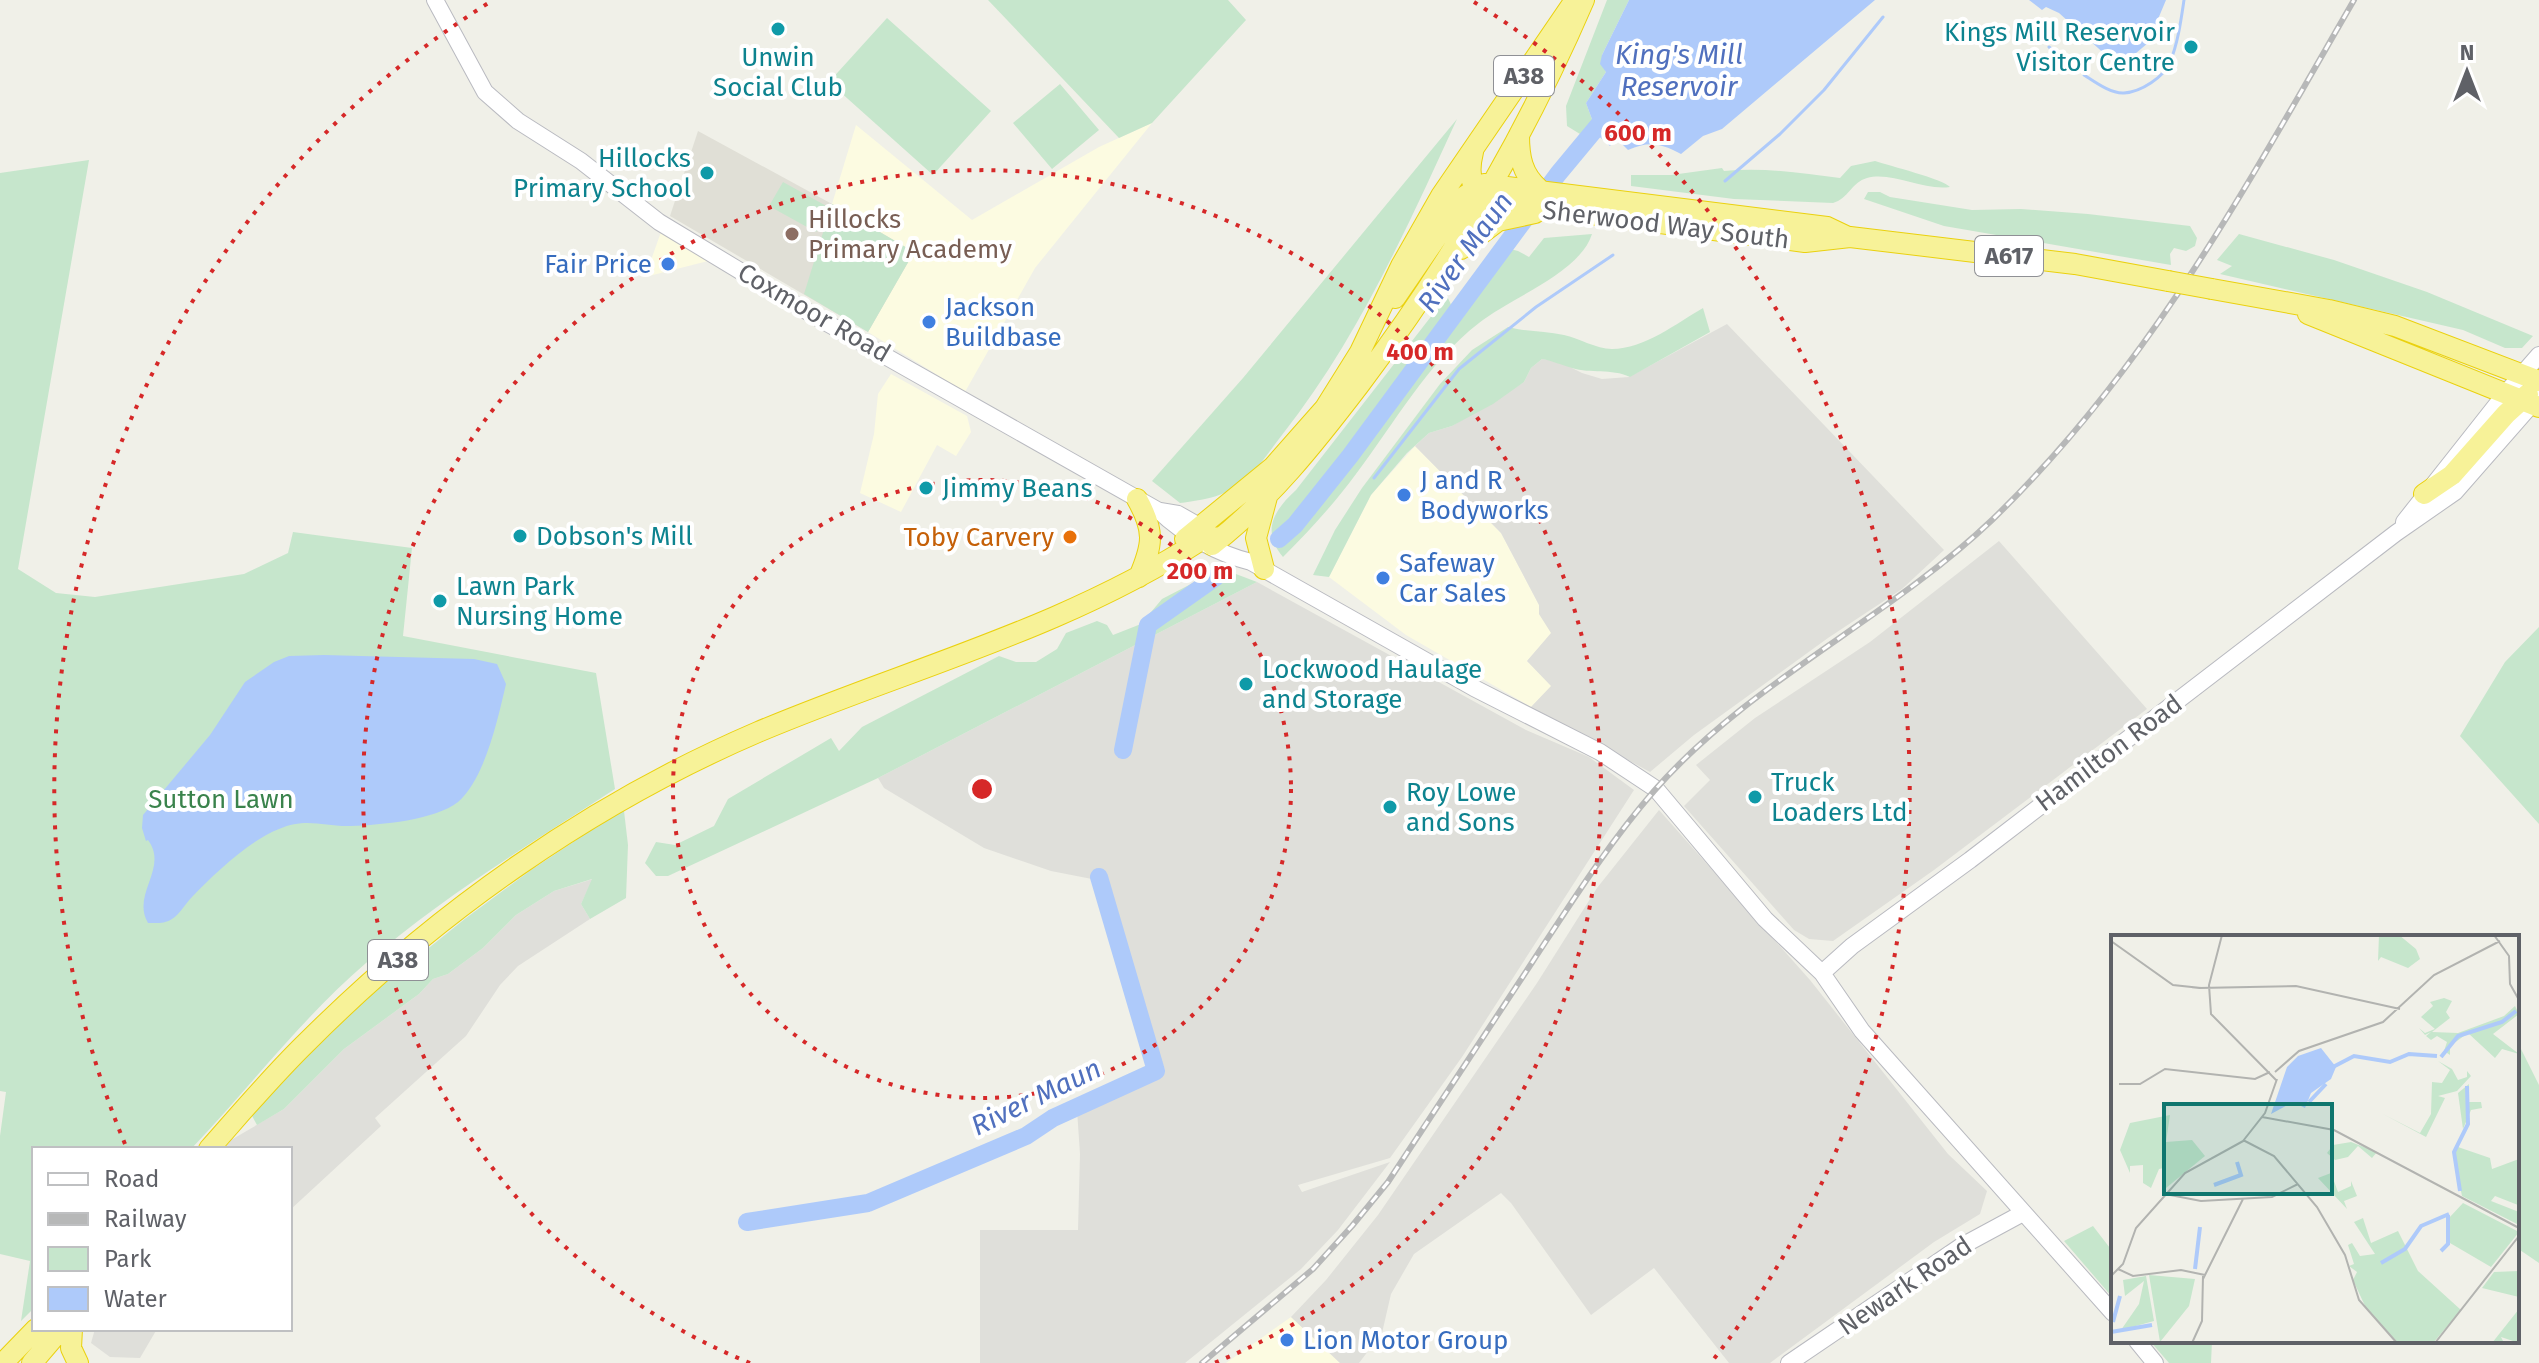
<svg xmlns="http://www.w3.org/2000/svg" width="2539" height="1363" viewBox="0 0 2539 1363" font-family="'Fira Sans',sans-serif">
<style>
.commercial{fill:#fcfbe1}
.industrial{fill:#dfdfda}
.education{fill:#e0dfd6}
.green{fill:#c6e6cc}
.water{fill:#aecafa}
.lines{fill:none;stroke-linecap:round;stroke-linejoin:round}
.stream{stroke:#aecafa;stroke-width:3}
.river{stroke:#aecafa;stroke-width:18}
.secondary-casing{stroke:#b9bac0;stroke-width:18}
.highway-casing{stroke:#ead10e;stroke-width:22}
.secondary{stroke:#fff;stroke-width:16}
.highway{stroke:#f7f298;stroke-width:20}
.rail-casing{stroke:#b7b8b8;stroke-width:6}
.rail{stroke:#fff;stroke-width:3;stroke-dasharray:9;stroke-linecap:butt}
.highway-bridge-casing{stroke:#ead10e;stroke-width:22;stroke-linecap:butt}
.highway-bridge{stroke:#f7f298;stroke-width:20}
.ring{fill:none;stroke:#d62828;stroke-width:4;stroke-dasharray:4 8}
.culture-dot{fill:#0f9aa8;stroke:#fff;stroke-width:3}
.education-dot{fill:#8d6e63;stroke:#fff;stroke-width:3}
.shop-dot{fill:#3f7fe0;stroke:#fff;stroke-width:3}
.food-dot{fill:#e8710a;stroke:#fff;stroke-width:3}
.labels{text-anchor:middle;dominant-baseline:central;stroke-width:8;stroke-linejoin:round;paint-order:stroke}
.shield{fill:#fff;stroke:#8f9095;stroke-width:2}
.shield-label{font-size:24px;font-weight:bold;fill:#5f6167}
.culture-label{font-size:26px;fill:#0d838f;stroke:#fff;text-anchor:start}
.education-label{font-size:26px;fill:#785e54;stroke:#fff;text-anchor:start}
.street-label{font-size:26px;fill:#5f6167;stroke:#fff}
.shop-label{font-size:26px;fill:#366cbe;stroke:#fff;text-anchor:start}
.food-label{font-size:26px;fill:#c56008;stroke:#fff;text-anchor:end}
.park-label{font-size:26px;fill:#3a834c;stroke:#fff}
.water-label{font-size:28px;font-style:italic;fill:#5070be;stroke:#fff}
.inset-river{fill:none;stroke:#aecafa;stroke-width:4}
.inset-road{fill:none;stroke:#b2b3b0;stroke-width:2}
.view{fill:#0f766e;fill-opacity:0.15;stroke:#0f766e;stroke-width:4}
.inset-edge{fill:none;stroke:#5f6167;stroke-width:4}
.centre{fill:#d62828;stroke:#fff;stroke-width:4}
.ring-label{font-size:24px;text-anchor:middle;font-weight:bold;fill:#d62828;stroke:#fff;stroke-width:8;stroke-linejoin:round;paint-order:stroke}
</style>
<rect width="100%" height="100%" fill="#f0f0e8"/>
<path class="commercial" d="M1152 123 1035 268 965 392 868 332 913 252 832 204 856 125 972 220 1099 147Z
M661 232 708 261 645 277Z
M891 374 967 416 971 432 956 456 937 445 901 512 860 493 874 434 878 394Z
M1415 446 1501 533 1539 605V614L1552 633 1527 661 1552 686 1531 707 1406 635 1329 577 1371 495Z
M1291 1317 1340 1363H1226Z"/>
<path class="industrial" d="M1727 324 1944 550 1902 589 1828 638 1694 735 1650 772 1531 707 1551 686 1527 661 1551 633 1539 614V605L1501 533 1415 446 1429 433 1452 426 1524 382 1531 368 1542 359 1558 361 1582 373 1602 379 1629 377Z
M1999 541 2147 709 1934 870 1833 941 1809 939 1794 930 1684 806 1710 780 1696 765 1755 718 1870 642Z
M1257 582 1526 730 1589 757 1634 790 1462 1057 1390 1158 1298 1185 1302 1192 1390 1162 1338 1230 1301 1269 1185 1363H980V1230H1078L1080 1154 1077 1110 1165 1070 1097 880 1051 871 984 848 884 788 878 778Z
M1659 810 1810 980 1948 1154 1987 1191 1980 1214 1934 1242 1770 1363H1729L1654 1268 1591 1315 1511 1203 1501 1193 1414 1254 1391 1294 1382 1333 1359 1363H1340L1291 1317 1326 1280 1378 1215 1537 983 1597 888Z
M593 879 581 904 590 919 518 966 500 985 466 1036 375 1118 381 1126 290 1210V1149H224L231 1140 284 1109 344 1049 419 994 433 979 448 974 483 948 516 915 554 891Z
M95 1329H157L140 1358 110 1357 91 1343Z"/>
<path class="education" d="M698 131 832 204 914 252 868 332 670 216Z"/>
<path class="green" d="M988 0H1228L1246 20 1152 123 1119 138Z
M1607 0H1629L1602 55 1606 72 1586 103 1593 122 1580 134 1567 126 1566 106Z
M887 18 991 111 933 175 829 82Z
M1060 84 1099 130 1052 169 1013 123Z
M1457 119C1407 228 1357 340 1282 435 1271 449 1260 466 1247 478 1228 496 1205 500 1180 503L1152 481 1243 378Z
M89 160 18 569 56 593 95 597 244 574 288 553 293 532 412 548 403 636 596 673 615 789C530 844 442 897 366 963 301 1019 250 1087 191 1149H34V1308L21 1321 30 1261 0 1254V1136L6 1092 0 1091V173Z
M1875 161C1890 166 1943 179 1950 187 1923 191 1892 171 1867 178 1852 182 1848 199 1833 203L1734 199 1631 186V175H1671L1722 168 1724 171C1763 167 1801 173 1840 178L1851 166Z
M783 182 830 208 832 204 914 252 868 332 804 294 830 210 816 232 769 206Z
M1868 192H1880L1890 197 1972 210 2021 209 2088 214 2190 226 2197 238 2195 246 2186 251 2174 248 2170 254 2171 265 1944 226 1864 199Z
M1592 234C1580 273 1510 298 1479 323 1428 362 1394 424 1356 474 1334 504 1309 531 1283 557 1261 531 1274 510 1296 490L1447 296 1453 309 1498 246 1518 251 1529 257 1544 238Z
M2239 234 2334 260 2427 292 2533 336 2522 348H2505L2463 330 2220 274 2232 266 2217 260Z
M1703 308 1710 332 1630 377C1611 368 1591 374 1572 368 1561 365 1553 361 1542 359L1531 368 1524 382 1493 404 1452 426 1429 433 1407 453 1371 495 1329 577 1313 575 1335 530 1362 488 1440 384 1472 350 1508 327C1527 332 1545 331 1564 335 1579 338 1596 349 1612 349 1644 349 1677 323 1703 308Z
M1228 571 1257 582 878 778 668 876H656L645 863 656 842 675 845 714 826 728 799 831 738 839 751 862 727 999 656 1016 662H1036L1057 649 1066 633 1097 621 1107 625 1113 635 1141 624 1162 599 1214 572Z
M2539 627V824L2460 736 2505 662Z
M624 811 628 845 626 898 590 919 581 904 592 879 554 891 516 915 483 948 448 974 433 979 419 994 344 1049 284 1109 257 1125 251 1114 338 1021 466 918 531 870 614 815Z
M2520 1047 2539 1085V1263L2517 1248V1048Z
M2093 1226 2113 1252V1298L2064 1241Z
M2150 1341H2212L2211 1363H2169Z"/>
<path class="water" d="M1629 0H1875L1722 129 1703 136 1681 154C1660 143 1649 141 1628 150L1620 142 1618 133 1610 146 1594 132 1593 122 1586 103 1606 72 1600 64 1602 55Z
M2029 0H2166L2148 43 2129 59 2108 57 2059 13 2046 7 2042 10Z
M324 655 474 659 497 664 506 684C498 718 485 779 458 802 435 820 381 825 351 826 324 827 307 817 279 829 250 840 214 874 192 897 185 904 180 914 172 919 164 924 157 923 148 923 131 894 169 868 148 840L146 841 142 828 143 815 210 735 245 682 274 662 289 656Z"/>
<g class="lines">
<path class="stream" d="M2049 47 2074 67
M2084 75C2095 82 2111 94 2124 93 2141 92 2164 77 2170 62 2178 43 2181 20 2184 0
M1725 181 1780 134 1824 90 1883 17
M1374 478 1459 369 1536 307 1613 255"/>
<path class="river" d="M1279 539 1295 525 1350 456 1558 174 1607 115
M1123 750 1148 625 1216 577
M747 1222 868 1203 1026 1136 1053 1118 1156 1071 1099 877"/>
<g class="secondary-casing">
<path id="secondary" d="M435 0 485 92 518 121 581 161 659 222 818 318 1159 511C1183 534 1218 554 1251 562L1474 688 1600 752 1656 789 1765 919 1822 973 1862 1031 2113 1313
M1160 511 1178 514 1208 531
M2404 522 2505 394 2539 355
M1822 973 1852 946 1970 860 2396 533 2455 492 2539 396
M2137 1341 2155 1363
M1789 1363 1960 1247 2023 1213"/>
</g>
<g class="highway-casing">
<path id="highway" d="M1519 135C1519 157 1522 174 1539 189
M1473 152C1467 176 1471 197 1498 202L1805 242 1850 237 2075 264 2168 281
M1461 249 1498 221 1535 213
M2212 289 2329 310 2395 326 2539 381
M1395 298 1465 196 1484 184 1827 227 1848 237
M2308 314 2539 407
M2424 494 2452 475 2506 414 2528 394
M1137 499C1155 531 1153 544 1139 577
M1185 539 1273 467 1325 408 1360 352 1401 266 1441 196 1573 3
M1212 545C1270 500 1315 443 1360 384 1449 266 1525 137 1584 0
M1264 569 1256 538 1267 497
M209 1149C241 1113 272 1076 307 1042 436 913 590 804 758 732 907 669 1064 629 1201 540L1211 537 1221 538
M72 1329 71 1348 78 1363
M3 1363 36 1329
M32 1363 61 1329"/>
</g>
<use href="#secondary" class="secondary"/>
<use href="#highway" class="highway"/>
<g class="rail-casing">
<path id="rail" d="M1202 1363 1313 1269 1352 1226 1388 1182C1436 1108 1485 1035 1533 961 1571 903 1608 844 1654 791 1750 681 1887 620 1992 520 2149 368 2246 187 2354 0"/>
</g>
<use href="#rail" class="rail"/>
<g class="highway-bridge-casing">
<path id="highway-bridge" d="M2168 281 2212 289"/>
</g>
<use href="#highway-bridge" class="highway-bridge"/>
</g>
<g class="ring">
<circle cx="982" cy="789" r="309"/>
<path d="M750 1363A619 619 0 1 1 1214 1363"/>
<path d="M125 1144A928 928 0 0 1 490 2M1474 2A928 928 0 0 1 1713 1360"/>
</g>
<g class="culture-dot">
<circle cx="778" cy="29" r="8"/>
<circle cx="2191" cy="47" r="8"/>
<circle cx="707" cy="173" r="8"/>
<circle cx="926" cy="488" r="8"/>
<circle cx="520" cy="536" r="8"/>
<circle cx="440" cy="601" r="8"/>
<circle cx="1246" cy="684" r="8"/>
<circle cx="1755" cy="797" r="8"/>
<circle cx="1390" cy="807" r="8"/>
</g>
<circle class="education-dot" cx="792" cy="234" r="8"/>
<g class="shop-dot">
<circle cx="668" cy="264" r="8"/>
<circle cx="929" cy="322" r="8"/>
<circle cx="1404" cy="495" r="8"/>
<circle cx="1383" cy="578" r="8"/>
<circle cx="1287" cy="1340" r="8"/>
</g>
<circle class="food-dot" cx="1070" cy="537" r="8"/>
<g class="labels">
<g class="shield">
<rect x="1494" y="56" width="60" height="40" rx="6"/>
<rect x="1975" y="236" width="68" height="40" rx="6"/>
<rect x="368" y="940" width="60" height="40" rx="6"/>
</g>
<g class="shield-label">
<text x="1524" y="76">A38</text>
<text x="2009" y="256">A617</text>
<text x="398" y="960">A38</text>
</g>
<g class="culture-label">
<text x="2175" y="32" text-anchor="end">Kings Mill Reservoir<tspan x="2175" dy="30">Visitor Centre</tspan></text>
<text x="778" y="57" text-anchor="middle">Unwin<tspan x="778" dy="30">Social Club</tspan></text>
<text x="691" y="158" text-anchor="end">Hillocks<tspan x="691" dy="30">Primary School</tspan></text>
<text x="942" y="488">Jimmy Beans</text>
<text x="536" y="536">Dobson's Mill</text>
<text x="456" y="586">Lawn Park<tspan x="456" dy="30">Nursing Home</tspan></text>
<text x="1262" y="669">Lockwood Haulage<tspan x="1262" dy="30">and Storage</tspan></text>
<text x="1771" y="782">Truck<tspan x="1771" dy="30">Loaders Ltd</tspan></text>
<text x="1406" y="792">Roy Lowe<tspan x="1406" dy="30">and Sons</tspan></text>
</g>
<g class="education-label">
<text x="808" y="219">Hillocks<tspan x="808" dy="30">Primary Academy</tspan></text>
</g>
<g class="street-label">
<text transform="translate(1666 225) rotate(7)">Sherwood Way South</text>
<text transform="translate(814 313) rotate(30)">Coxmoor Road</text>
<text transform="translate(2109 753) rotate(-37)">Hamilton Road</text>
<text transform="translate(1905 1286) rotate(-34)">Newark Road</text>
</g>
<g class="shop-label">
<text x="652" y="264" text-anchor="end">Fair Price</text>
<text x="945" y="307">Jackson<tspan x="945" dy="30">Buildbase</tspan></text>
<text x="1420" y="480">J and R<tspan x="1420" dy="30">Bodyworks</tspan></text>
<text x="1399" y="563">Safeway<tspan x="1399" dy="30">Car Sales</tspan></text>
<text x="1303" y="1340">Lion Motor Group</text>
</g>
<g class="food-label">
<text x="1054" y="537">Toby Carvery</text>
</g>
<g class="park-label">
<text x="221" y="799">Sutton Lawn</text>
</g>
<g class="water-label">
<text x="1679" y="54">King's Mill<tspan x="1679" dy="32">Reservoir</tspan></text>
<text transform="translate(1465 252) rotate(-54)">River Maun</text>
<text transform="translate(1036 1097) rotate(-26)">River Maun</text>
</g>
</g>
<g transform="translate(2111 935)">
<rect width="408" height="408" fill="#f0f0e8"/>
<path d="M268 0H288L305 14 309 24 297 33 270 22 267 26ZM333 63 341 66 335 77 339 83 321 97 347 98 393 81 404 71 408 79 382 99 408 119 391 114 384 123 357 98 339 111V120L333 116 336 107 326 101 320 105 315 101 320 97 314 100 308 93 314 98 324 94 310 82 322 71 319 67ZM327 126 341 134 347 145 356 142V136L360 141 346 156 327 161 334 163 315 202 272 179 309 198 320 179 321 147 331 148 339 135ZM358 149 357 167H370L371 173 360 175 352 194 347 158ZM59 180 55 207 81 205 94 221 55 253 53 233 48 234 40 253 32 248V230L19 231V238L9 215 19 188ZM240 207 266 217 261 223 247 211 237 222 224 225 216 218 222 210ZM347 212 379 223 381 234 408 224 407 270 384 261 380 266 408 277V290L351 261 342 217ZM220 238 227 257 240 251V246L246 261 233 266 236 274 207 243ZM352 268 408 297 380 332 339 308 338 283ZM252 283 260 308 287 296 307 336 350 375 322 408H287L255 373 242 345 246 337 238 331 243 329 237 310 241 308 249 321 264 319 243 287ZM408 336V362L371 353 383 337ZM38 340 84 344 78 371 49 407ZM35 341 43 386 10 395 28 369 33 346 14 361 12 345ZM408 374V408L390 402 393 408H381Z" fill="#c6e6cc"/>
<path d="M210 113 225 132 220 144 200 158 194 173 182 167 160 179 176 132 187 121Z" fill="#aecafa"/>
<path class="inset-river" d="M330 122 347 101 391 87 405 76M220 133 243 121 279 127 298 119 326 121M198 167 215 149M103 250 130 240 126 227M349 256 343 217 357 189 356 151M330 316 337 309V280M270 328 294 314 310 291 338 279M84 334 89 292M2 387 9 361M0 397 41 390"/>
<path class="inset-road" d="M111 0 98 50 100 79 166 146M383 0 398 21 399 49 408 65M0 6 62 50 90 53M87 53 185 51 289 74M164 137 188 116 272 87 323 40 389 6M8 149H29L54 134 144 144 159 137M151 182 223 195 408 293M132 205 163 221 206 272 234 320 248 365 286 408M132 206 154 178 166 144M54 259 90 266 161 262 187 249M7 334 22 341 70 335 94 340M0 341 12 329 25 293 74 238 134 205M92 344 132 264M81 408 91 386 92 341M324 408 408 301"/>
<path class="view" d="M53 169H221V259H53Z"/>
<rect width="408" height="408" class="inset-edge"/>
</g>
<circle cx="982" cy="789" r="12" class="centre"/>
<g class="ring-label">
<text x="1638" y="141">600 m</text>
<text x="1420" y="360">400 m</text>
<text x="1200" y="579">200 m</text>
</g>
<rect x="32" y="1147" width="260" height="184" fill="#ffffff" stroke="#bfc0c2" stroke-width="2"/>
<rect x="48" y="1173" width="40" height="12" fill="#ffffff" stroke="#bfc0c2" stroke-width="2"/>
<text x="104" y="1187" font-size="24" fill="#5f6167">Road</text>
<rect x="48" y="1213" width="40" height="12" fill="#b7b8b8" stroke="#bfc0c2" stroke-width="2"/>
<text x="104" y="1227" font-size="24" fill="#5f6167">Railway</text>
<rect x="48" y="1247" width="40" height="24" fill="#c6e6cc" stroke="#bfc0c2" stroke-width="2"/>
<text x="104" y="1267" font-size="24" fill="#5f6167">Park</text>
<rect x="48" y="1287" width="40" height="24" fill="#aecafa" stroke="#bfc0c2" stroke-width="2"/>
<text x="104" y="1307" font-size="24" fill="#5f6167">Water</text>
<g transform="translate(2467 72)" stroke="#ffffff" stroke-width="6" paint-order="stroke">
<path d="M0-6L14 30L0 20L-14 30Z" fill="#5f6167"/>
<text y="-12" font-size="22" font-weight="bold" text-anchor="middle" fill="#5f6167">N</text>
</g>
</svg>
